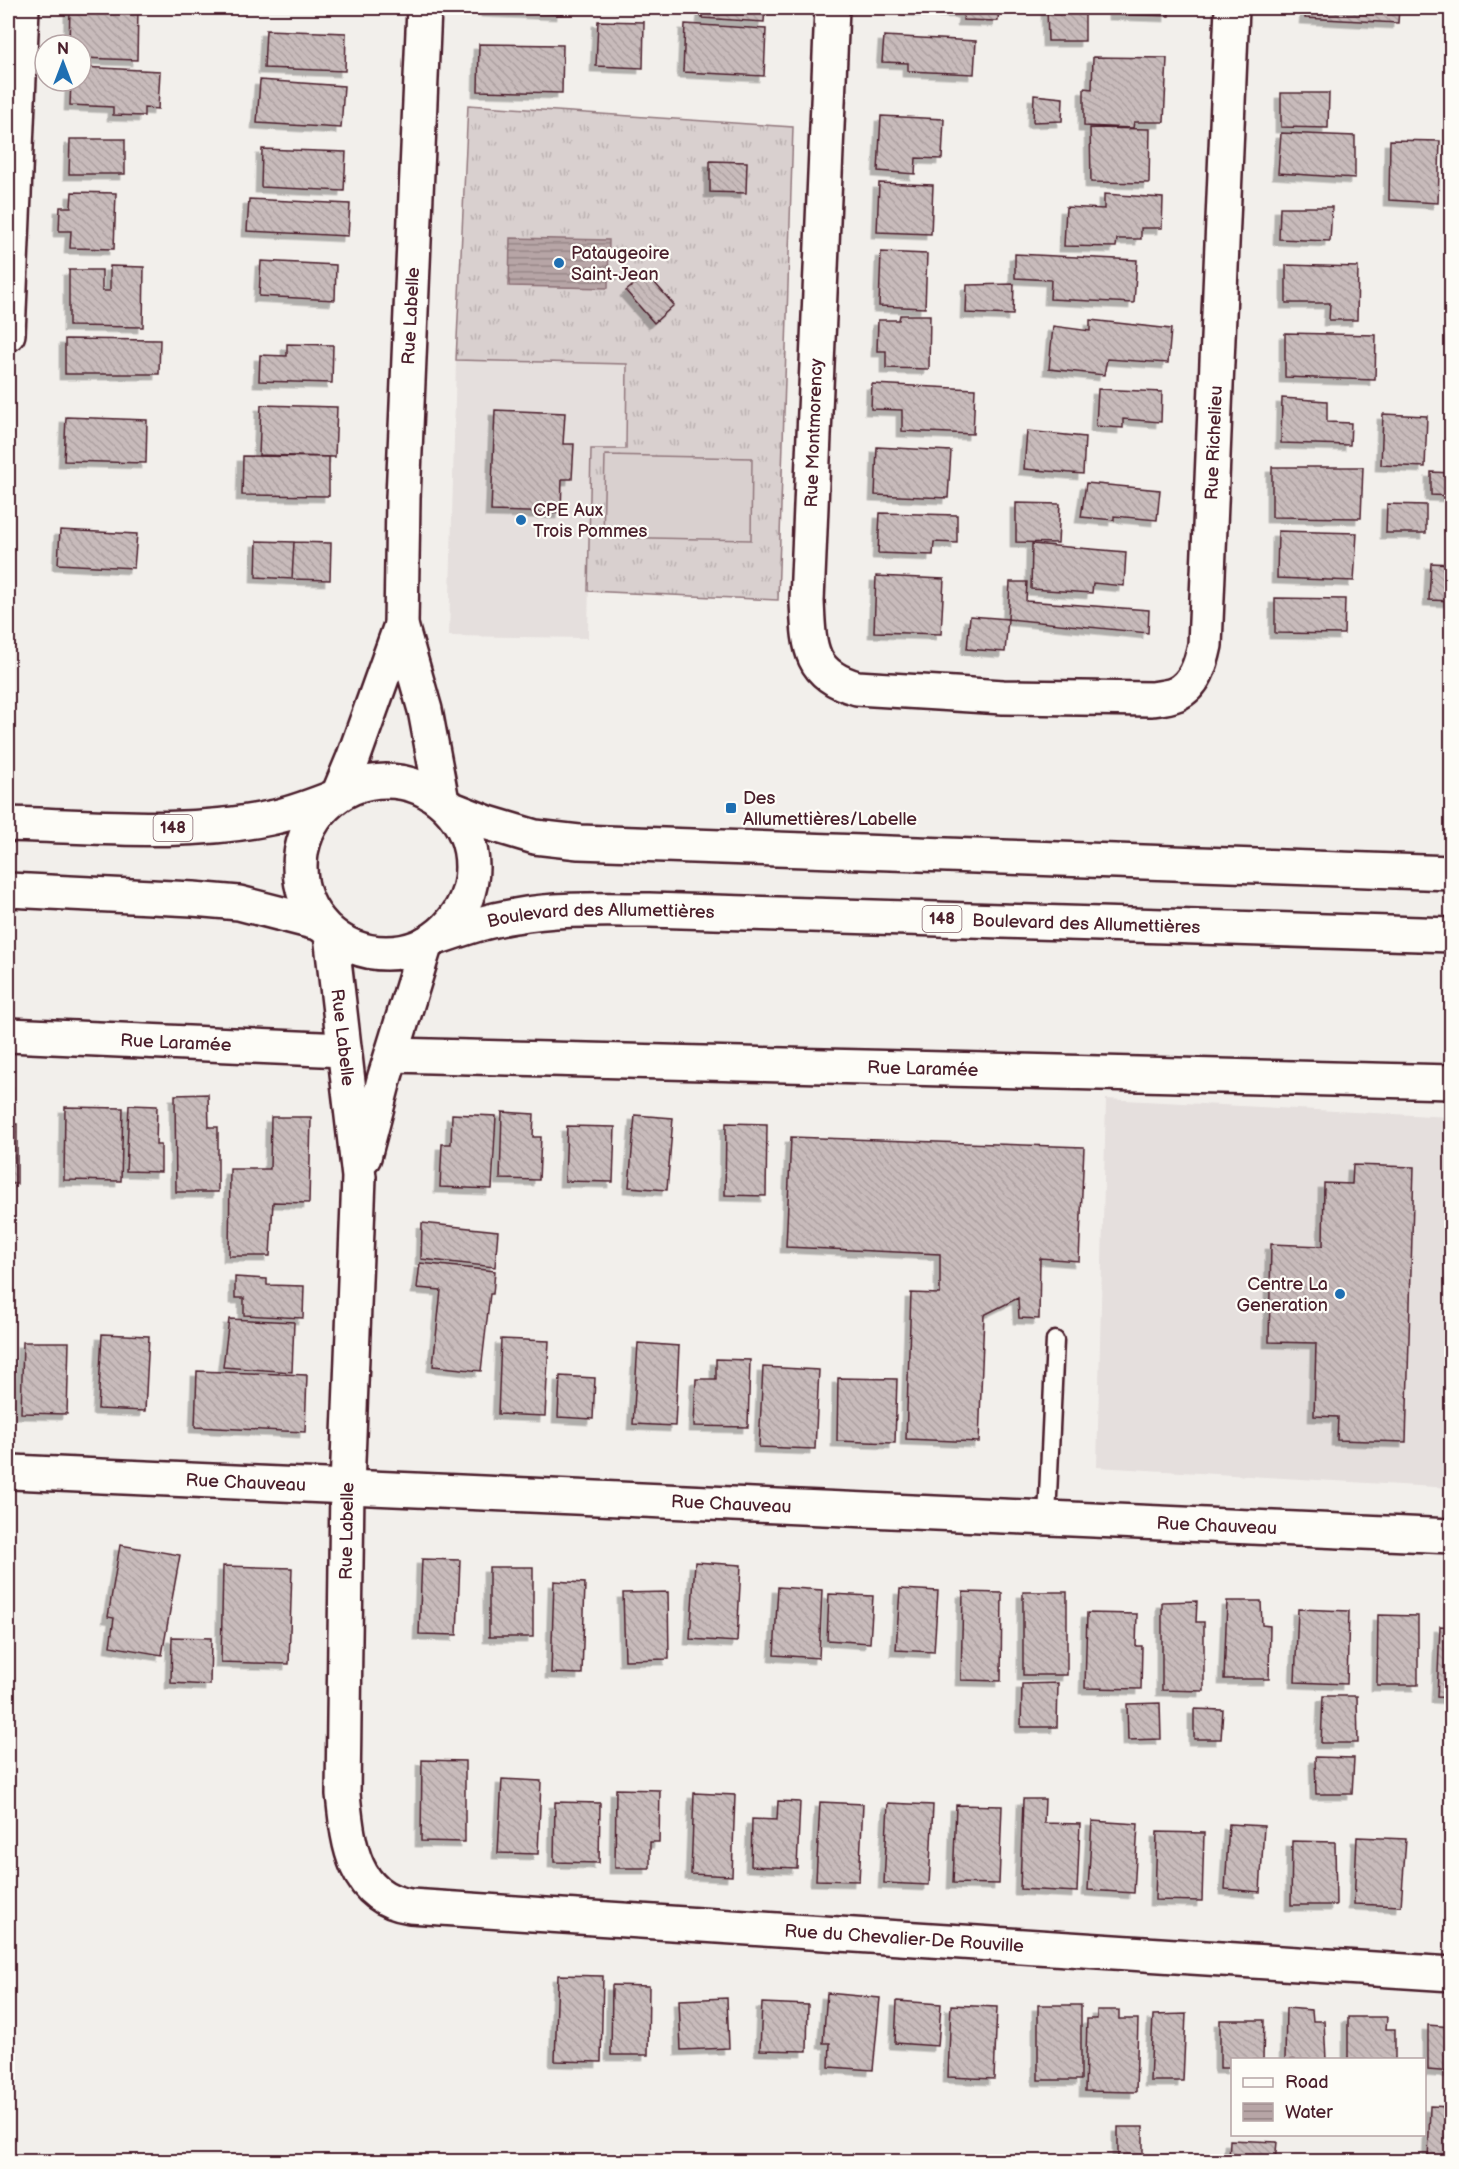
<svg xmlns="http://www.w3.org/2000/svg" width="1459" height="2169" viewBox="0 0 1459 2169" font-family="'Balsamiq Sans',sans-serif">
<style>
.built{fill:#e5dfdd}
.grass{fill:url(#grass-tufts);stroke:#92787d;stroke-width:1.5}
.pitch{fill:#d9d0cf;stroke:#92787d;stroke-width:1.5}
.water{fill:url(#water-rules);stroke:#8b6f75;stroke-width:1.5}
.building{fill:url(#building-back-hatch);stroke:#4a1f2b;stroke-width:1.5;filter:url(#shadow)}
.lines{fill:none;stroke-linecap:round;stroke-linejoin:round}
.lane-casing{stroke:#4a1f2b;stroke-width:21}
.street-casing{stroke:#4a1f2b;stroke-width:38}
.primary-casing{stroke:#4a1f2b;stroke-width:38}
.highway-casing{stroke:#4a1f2b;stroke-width:38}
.lane{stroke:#fdfcf7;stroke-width:16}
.street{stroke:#fdfcf7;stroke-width:33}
.primary{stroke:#fdfcf7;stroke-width:33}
.highway{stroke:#fdfcf7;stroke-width:33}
.poi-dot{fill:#1f6fb2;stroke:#fdfcf7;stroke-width:2}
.labels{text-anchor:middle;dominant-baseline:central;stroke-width:4.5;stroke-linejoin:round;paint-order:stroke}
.shield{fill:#fdfcf7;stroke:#806168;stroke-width:1.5}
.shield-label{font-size:16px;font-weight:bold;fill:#4a1f2b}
.poi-label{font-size:18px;fill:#4a1f2b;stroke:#fdfcf7;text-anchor:start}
.street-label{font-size:18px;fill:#4a1f2b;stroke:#fdfcf7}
</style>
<defs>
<pattern id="grass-tufts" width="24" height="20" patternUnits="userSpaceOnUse" patternTransform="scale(1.5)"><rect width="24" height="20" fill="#d9d0cf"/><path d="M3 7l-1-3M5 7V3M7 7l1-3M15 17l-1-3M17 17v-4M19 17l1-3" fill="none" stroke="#bcb2b2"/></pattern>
<pattern id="water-rules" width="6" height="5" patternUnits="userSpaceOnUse" patternTransform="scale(1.5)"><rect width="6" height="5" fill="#b7a5a6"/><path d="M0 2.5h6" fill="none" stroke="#978687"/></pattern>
<pattern id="building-back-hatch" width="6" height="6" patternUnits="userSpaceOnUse" patternTransform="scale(1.5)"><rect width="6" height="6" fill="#c8bbbb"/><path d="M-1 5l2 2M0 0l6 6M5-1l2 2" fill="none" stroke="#ada0a1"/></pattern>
<filter id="shadow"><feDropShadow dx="-5.5" dy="5.5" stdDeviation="0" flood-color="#0004"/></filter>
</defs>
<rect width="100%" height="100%" fill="#f2efeb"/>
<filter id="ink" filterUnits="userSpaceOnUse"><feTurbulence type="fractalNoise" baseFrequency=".0167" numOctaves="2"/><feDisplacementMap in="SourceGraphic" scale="12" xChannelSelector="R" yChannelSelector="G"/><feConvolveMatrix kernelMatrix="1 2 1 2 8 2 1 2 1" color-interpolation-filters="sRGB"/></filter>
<g filter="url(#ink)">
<path class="built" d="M456 360 627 363 626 450 591 449 588 638 449 636Z
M1106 1099 1451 1117V1488L1097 1467Z"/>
<path class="grass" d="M468 105 793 127 778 600 588 591 591 449H626L627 364 456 360Z"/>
<path class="pitch" d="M605 455 752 458 751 540 603 537Z"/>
<path class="water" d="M510 238 609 240 608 288 509 286Z"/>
<path class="building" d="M70 8 138 10 137 60 81 58V45H69Z
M487 8H562V14L487 11Z
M703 8H765L764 22 702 18Z
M908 8H999L998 21 963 20 964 12 908 10Z
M1047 8H1085V41H1048Z
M1114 8H1169V16L1114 14Z
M1306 8H1399L1398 23 1305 18Z
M598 21 644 22 643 68 596 66Z
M685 24 766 29 764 76 683 72Z
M266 30 346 33 345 71 264 68Z
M884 36 976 41 974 74 908 71V63L882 62Z
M479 44 563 45 562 93 478 91Z
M1093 57 1167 58 1164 122H1134L1133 128 1084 126V88L1092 89Z
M81 67 160 71 158 109 144 108V116L113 115V107L70 105 71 81H81Z
M260 80 344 86 341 128 257 123Z
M1281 93H1329L1328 128 1281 127Z
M1034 95 1063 98 1062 121 1033 122Z
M881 116 944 119 942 159 916 158 915 174 878 171Z
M1090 128 1150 129 1149 183 1091 182Z
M1281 133 1355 136V178L1278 173Z
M70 139H125V174H69Z
M1390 140 1440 141 1438 203 1389 200Z
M262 149 346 152 344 191 261 187Z
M710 161 747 162 746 193 710 192Z
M879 183 933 185 931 234 877 232Z
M72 192 116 193 114 249 70 248 71 231H59L60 207H71Z
M1104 194 1163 198 1162 228H1141V239H1117L1116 247 1064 246 1066 207 1104 209Z
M249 199 350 204 348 236 247 231Z
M1280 207H1332L1330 241 1279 239Z
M881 252 927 254 925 308 879 306Z
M1015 254 1137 260 1134 303 1050 299 1051 280 1015 278Z
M261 261 336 265 335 300 259 296Z
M1286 265 1358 267 1357 320H1329L1330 303H1286Z
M110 266 144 267 143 327 69 326V270H102V291H110Z
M647 274 674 305 654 323 626 291Z
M1014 284 1013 315 966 313 967 285Z
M900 315H930L929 369 886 368V351H877L878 320H899Z
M1090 320 1171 329 1168 363 1107 359 1104 375 1049 369 1053 326 1090 331Z
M1285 333 1376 335 1375 380 1285 377Z
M65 339 160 340 159 374H65Z
M287 344 333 345 332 383 259 381 260 355 287 356Z
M872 384 975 389 973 434 902 431V410L871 409Z
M1098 389 1162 392 1161 422 1123 419V428L1096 426Z
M1282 398 1327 401V422L1351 423 1350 445 1281 443Z
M261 405 337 407 335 457 259 455Z
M495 410 565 413 563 444H574L572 479H562L561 513 491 511Z
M1383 414 1427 416 1425 467 1381 465Z
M66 417 147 420 146 463 64 461Z
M1027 431 1085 437 1083 474 1024 469Z
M877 447 951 451 948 498 875 495Z
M243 456 329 457V496L242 495Z
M1272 467H1363L1361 518 1272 517Z
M1431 472 1452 473V496L1431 495Z
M1086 483 1160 490 1157 520 1114 516V520L1081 517Z
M1016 503 1060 504 1058 543 1016 542Z
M1387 504 1426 505V533H1386Z
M880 513 957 515V543L934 542 933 555 878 553Z
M60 530 137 534 134 568 58 564Z
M1278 531 1357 533 1354 581 1277 578Z
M257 541 294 542 292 579 256 577Z
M294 542 331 543 330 580 292 579Z
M1032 544 1126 552 1124 586 1093 583 1092 593 1031 589Z
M1431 563 1452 564V601L1429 600Z
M876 576 944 579 941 634 874 632Z
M1010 582H1027L1026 601 1149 610 1148 633 1008 619Z
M1275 598 1345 599 1344 634 1275 633Z
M970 616 1008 619 1005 652 967 649Z
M8 1088H13V1124H17V1184H8Z
M208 1094 209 1127H218V1192H176L175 1095Z
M129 1105 157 1106 156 1145H161V1172L126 1171Z
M65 1107 123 1108 121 1181 64 1180Z
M502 1112 534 1114 533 1137H541L539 1180 500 1179Z
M452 1114 496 1116 492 1189 440 1187 442 1144H451Z
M635 1115 673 1118 667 1190 629 1187Z
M271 1117H311L309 1203 273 1202 270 1256H229L230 1169H270Z
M726 1123 767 1124 766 1196 725 1195Z
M567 1126 615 1127 613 1182 565 1181Z
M791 1137 1084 1147 1079 1261 1040 1258 1039 1319 1019 1318 1018 1298 984 1315 979 1442 906 1439 911 1293 940 1294V1254L786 1247Z
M1353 1165 1414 1167 1406 1442 1337 1440 1338 1417 1314 1416 1316 1343 1269 1342 1271 1244 1323 1246 1324 1183 1352 1184Z
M422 1223 498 1231 495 1267 421 1259Z
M420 1263 495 1271 493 1294H490L481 1371 433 1366 441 1290 417 1288Z
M235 1277 267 1279V1285L304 1286 303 1318 244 1315V1298H235Z
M229 1319 294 1322 292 1372 223 1367Z
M102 1334 149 1336 145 1411 98 1409Z
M501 1339 549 1341 545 1416 498 1414Z
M23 1342H69L67 1414 21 1413Z
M638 1343 679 1346 675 1426 633 1424Z
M716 1359 750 1360 748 1427 694 1426 696 1379H716Z
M763 1367 819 1370 815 1449 759 1447Z
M197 1371 307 1375 305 1432 195 1427Z
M560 1376 595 1378 593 1419 558 1417Z
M838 1378 897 1379 895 1443 837 1441Z
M120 1545 180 1555 162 1655 110 1646 114 1618 108 1617Z
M422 1559 460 1560 457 1635 419 1634Z
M695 1562 741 1565 737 1642 690 1639Z
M223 1566 292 1568 289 1664 221 1662Z
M489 1567H533V1637H489Z
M554 1581 585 1583 582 1674 551 1673Z
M778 1587 822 1590 819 1658 774 1655Z
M900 1589 938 1591 934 1652 896 1650Z
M668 1592 669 1659 625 1660 623 1593Z
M963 1592 1002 1593 1001 1681 961 1680Z
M1023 1592H1067V1675H1023Z
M829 1594 873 1596 870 1643 827 1640Z
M1197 1601 1196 1622H1204V1691L1162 1690V1602Z
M1227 1601H1261L1262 1625 1270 1626 1269 1679H1224Z
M1298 1609 1349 1611 1347 1684 1295 1682Z
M1087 1613 1137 1614 1136 1646H1142L1141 1689 1085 1688Z
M1378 1615 1418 1616V1685H1377Z
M1440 1626 1452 1627V1698L1437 1697Z
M172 1637 211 1638 210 1685 171 1683Z
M1058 1683 1057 1727H1021L1022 1684Z
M1323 1696H1357L1358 1743H1321Z
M1160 1703 1161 1739 1128 1740 1127 1704Z
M1194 1709 1223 1710 1221 1739H1194Z
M1315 1757 1354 1758 1352 1794H1316Z
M422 1760 465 1761V1842L421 1841Z
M502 1779 541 1781 538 1854 498 1853Z
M616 1789 660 1790 659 1842H650V1868H615Z
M694 1793 735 1795 732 1876 691 1874Z
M1023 1799H1045L1044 1823 1080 1824 1077 1892 1020 1889Z
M778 1801 800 1802 797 1868 751 1866 752 1819 777 1820Z
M555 1802 600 1803 599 1863 554 1862Z
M820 1802 863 1804 859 1881 816 1880Z
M888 1803 933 1805 929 1885 884 1883Z
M956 1805 1002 1806 999 1884 953 1883Z
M1092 1821 1138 1824 1134 1893 1088 1890Z
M1229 1824 1264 1826 1260 1892 1225 1889Z
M1157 1832 1204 1833 1202 1901 1155 1900Z
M1357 1837 1406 1839 1401 1906 1354 1904Z
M1292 1841 1335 1842 1336 1905H1291Z
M558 1975 603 1976 601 2062 555 2061Z
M612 1985 649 1986 648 2055H611Z
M827 1993 880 1998 873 2070 829 2067 830 2043H823Z
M727 1998 729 2048 681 2050 679 2000Z
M897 2001 941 2004 938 2046 895 2043Z
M762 2003 808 2005 807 2051 760 2050Z
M951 2005 997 2007 994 2079 948 2077Z
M1038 2005H1081V2080H1038Z
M1286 2008 1312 2010 1313 2021H1324L1326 2060H1285Z
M1097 2010H1119V2019H1138L1136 2092 1085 2091 1087 2019H1097Z
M1186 2014 1183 2081H1150L1153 2015Z
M1348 2017H1387L1386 2029H1395V2060H1348Z
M1220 2020H1264L1263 2060H1232V2068H1220Z
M1428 2025 1452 2027V2072L1428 2070Z
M1430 2106 1452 2107V2162H1428Z
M1118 2127H1143V2162H1118Z
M1230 2140 1277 2142 1275 2162H1229Z
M839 2157H873V2162H839Z"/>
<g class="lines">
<g class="lane-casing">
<path id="lane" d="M1047 1518 1055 1340"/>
</g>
<g class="street-casing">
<g id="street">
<path d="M424 8 403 498 401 625 425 710 442 801"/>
<path id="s1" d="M832 8 807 601C809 645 808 675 857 688L1003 697 1152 699C1160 698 1169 697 1176 694 1195 685 1201 664 1205 645L1232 8"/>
<path d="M8 334 22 8"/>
<path d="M338 795 353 759 401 625"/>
<path id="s2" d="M331 934 359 1177 347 1487 343 1794C348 1842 352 1897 410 1906L1452 1974"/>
<path id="s3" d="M8 1035 344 1050"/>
<path id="s4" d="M393 1055 1452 1082"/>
<path d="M364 1157 385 1076 426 943"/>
<path id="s5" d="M12 1472 1452 1536"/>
</g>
</g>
<g class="primary-casing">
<g id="primary">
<circle cx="386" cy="867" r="86"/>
<path d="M450 808 488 823 535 837 579 842 1452 873"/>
<path id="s6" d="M436 938C462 929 488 920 515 916 558 908 606 910 649 910L1452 935"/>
</g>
</g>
<g class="highway-casing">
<path id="highway" d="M8 824C93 826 185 836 270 818 292 814 314 805 335 797
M8 890 193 899 239 903 321 924"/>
</g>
<use href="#lane" class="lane"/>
<use href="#street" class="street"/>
<use href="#primary" class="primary"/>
<use href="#highway" class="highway"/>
</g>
</g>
<g class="poi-dot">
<circle cx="559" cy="263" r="6"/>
<circle cx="521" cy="520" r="6"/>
<rect x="725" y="802" width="12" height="12" rx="3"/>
<circle cx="1340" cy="1294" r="6"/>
</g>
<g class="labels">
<g class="shield">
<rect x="153.5" y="815" width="39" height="26" rx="4.5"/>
<rect x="922.5" y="906" width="39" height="26" rx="4.5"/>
</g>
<g class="shield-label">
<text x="173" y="828">148</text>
<text x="942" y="919">148</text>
</g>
<g class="poi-label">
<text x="571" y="253">Pataugeoire<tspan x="571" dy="21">Saint-Jean</tspan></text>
<text x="533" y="510">CPE Aux<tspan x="533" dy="21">Trois Pommes</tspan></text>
<text x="743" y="798">Des<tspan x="743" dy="21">Allumettières/Labelle</tspan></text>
<text x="1328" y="1284" text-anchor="end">Centre La<tspan x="1328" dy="21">Generation</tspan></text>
</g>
<g class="street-label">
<text transform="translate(411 316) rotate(-87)">Rue Labelle</text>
<text transform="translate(814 433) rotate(-88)">Rue Montmorency</text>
<text stroke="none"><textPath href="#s1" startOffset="1286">Rue Richelieu</textPath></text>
<text stroke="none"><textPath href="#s6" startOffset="168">Boulevard des Allumettières</textPath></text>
<text stroke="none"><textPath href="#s6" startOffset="654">Boulevard des Allumettières</textPath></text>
<text stroke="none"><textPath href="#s2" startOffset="104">Rue Labelle</textPath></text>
<text stroke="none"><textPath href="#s3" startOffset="168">Rue Laramée</textPath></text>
<text stroke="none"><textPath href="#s4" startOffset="530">Rue Laramée</textPath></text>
<text stroke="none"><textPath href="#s5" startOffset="234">Rue Chauveau</textPath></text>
<text stroke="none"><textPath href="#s5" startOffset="720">Rue Chauveau</textPath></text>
<text stroke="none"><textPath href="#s5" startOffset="1206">Rue Chauveau</textPath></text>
<text transform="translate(347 1531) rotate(-89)">Rue Labelle</text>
<text stroke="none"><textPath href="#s2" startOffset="1500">Rue du Chevalier-De Rouville</textPath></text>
</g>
</g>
<rect width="1459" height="2169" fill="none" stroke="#fdfcf7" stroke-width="30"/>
<rect x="15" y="15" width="1429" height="2139" fill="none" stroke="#4a1f2b" stroke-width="2" filter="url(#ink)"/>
<rect x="1231" y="2058" width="195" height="78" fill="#fdfcf7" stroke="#b5a4a5" stroke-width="1.5"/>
<rect x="1243" y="2078" width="30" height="9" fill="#fdfcf7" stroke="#b5a4a5" stroke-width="1.5"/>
<text x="1285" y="2088" font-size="18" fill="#4a1f2b">Road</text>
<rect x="1243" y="2103" width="30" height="18" fill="url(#water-rules)" stroke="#b5a4a5" stroke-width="1.5"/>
<text x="1285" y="2118" font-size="18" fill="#4a1f2b">Water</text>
<g transform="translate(63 63)"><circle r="28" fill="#fdfcf7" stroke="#b5a4a5" stroke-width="1.5"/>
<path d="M0-4.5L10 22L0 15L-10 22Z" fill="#1f6fb2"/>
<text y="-9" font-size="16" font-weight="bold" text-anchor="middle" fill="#4a1f2b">N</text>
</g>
</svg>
